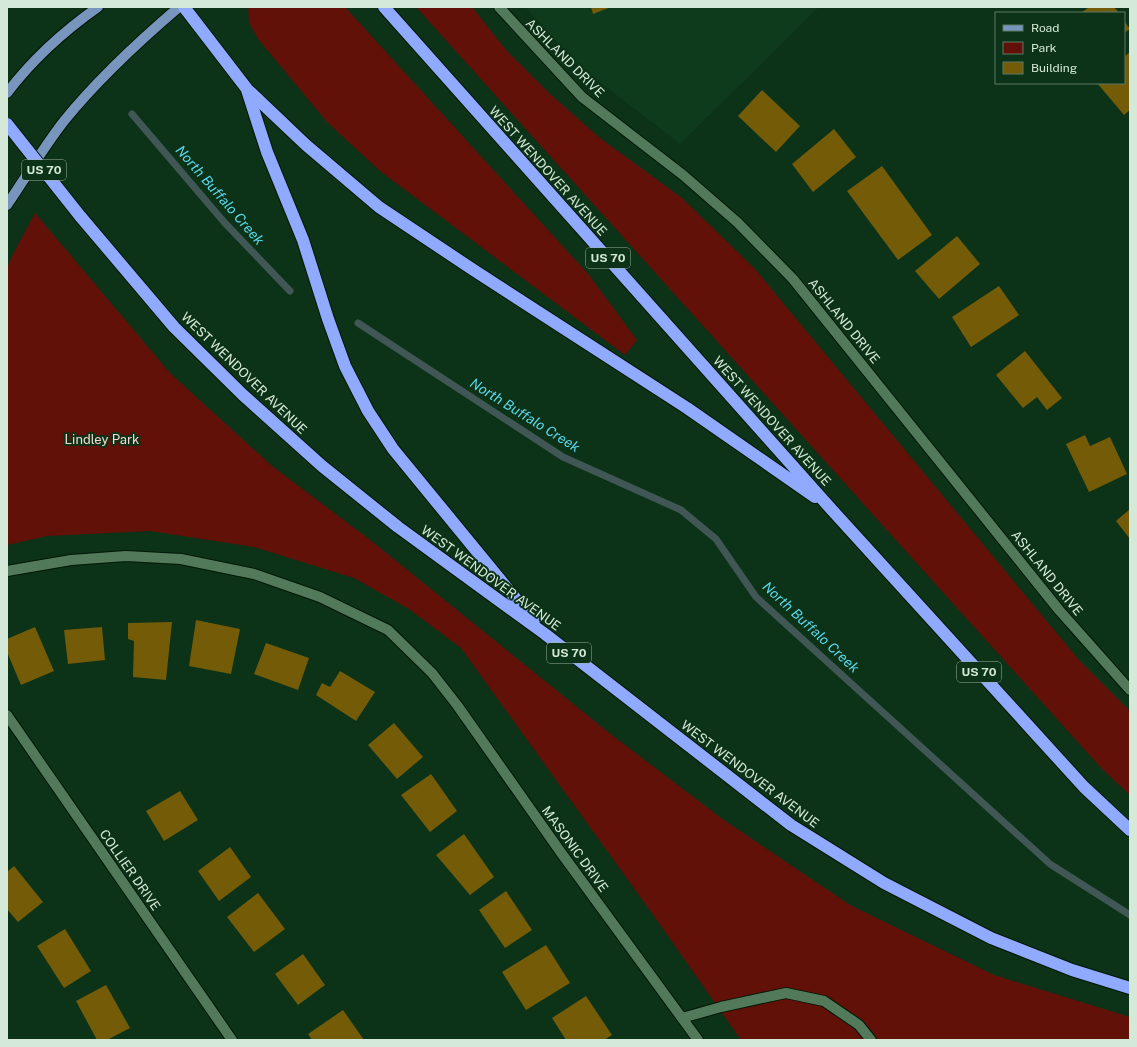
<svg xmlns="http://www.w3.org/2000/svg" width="1137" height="1047" viewBox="0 0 1137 1047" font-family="'Public Sans',sans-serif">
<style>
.built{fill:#0d3b1c}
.green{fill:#621109}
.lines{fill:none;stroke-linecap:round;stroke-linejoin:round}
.stream{stroke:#405755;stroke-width:7}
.building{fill:#735b07}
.minor-casing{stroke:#001805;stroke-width:12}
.major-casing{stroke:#001805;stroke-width:12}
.highway-casing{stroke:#001805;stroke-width:14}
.minor{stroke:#53795b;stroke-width:10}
.major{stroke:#7896bd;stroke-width:10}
.highway{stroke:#90aaff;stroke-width:12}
.highway-bridge-casing{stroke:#001805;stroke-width:14;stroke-linecap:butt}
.highway-bridge{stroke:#90aaff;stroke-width:12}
.labels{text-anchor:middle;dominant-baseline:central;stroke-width:4;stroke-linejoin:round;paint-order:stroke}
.shield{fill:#0c3218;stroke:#98b29e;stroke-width:1}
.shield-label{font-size:12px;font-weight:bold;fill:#d4e9d7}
.street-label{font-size:13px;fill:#d4e9d7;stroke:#0c3218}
.park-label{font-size:13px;fill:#f8d7d1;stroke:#0c3218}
.water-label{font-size:14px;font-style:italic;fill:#59d8ec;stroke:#0c3218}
</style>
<rect width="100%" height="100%" fill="#0c3218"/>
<path class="built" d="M525 7H819L680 144 579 66Z"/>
<path class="green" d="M248 7H345L589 275 637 340 625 355 380 171 327 122 258 39 249 23Z
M416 7H472L506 50 549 93 600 138 682 198 755 269 1079 660 1130 711V795L1102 769Z
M35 213 170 373 272 466 369 539 608 732 721 818 850 905 994 975 1130 1017V1040H741L654 916 461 648 409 609 354 578 254 547 150 531 47 536 7 545V268L12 256Z"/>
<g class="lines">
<path class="stream" d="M132 114 224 222 290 291
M358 323 563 457 681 510 716 539 756 597 1050 864 1130 915"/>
</g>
<path class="building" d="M591 7H611L593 14Z
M1089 7H1114L1119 13H1081Z
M1124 21 1130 29 1124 33Z
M1130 52V110L1124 115 1097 83H1124V57Z
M762 90 800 126 776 152 738 116Z
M834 129 856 157 813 192 792 164Z
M882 166 932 235 898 260 847 191Z
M957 236 980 264 939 299 915 271Z
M999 286 1019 315 971 347 952 317Z
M1025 351 1062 398 1047 410 1037 397 1023 408 996 375Z
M1085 435 1090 446 1110 437 1127 474 1089 492 1066 444Z
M1130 509V539L1116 521Z
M196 620 240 629 231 674 189 666Z
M172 622 166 680 133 677 134 641 128 639V623Z
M35 627 54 671 21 685 7 652V639Z
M102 627 105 660 68 664 64 630Z
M266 643 309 658 298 690 254 674Z
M340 671 375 692 356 721 316 695 322 683 330 687Z
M394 723 423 757 397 779 368 745Z
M431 774 457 811 430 832 401 795Z
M180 791 198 820 164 841 146 811Z
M464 834 494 877 470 895 436 855Z
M230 847 251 877 219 901 198 871Z
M14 866 43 902 18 922 7 909V872Z
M506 891 532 930 505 948 479 910Z
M258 893 285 929 254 952 227 917Z
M65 929 91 971 64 988 37 946Z
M546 945 570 983 526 1010 502 972Z
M303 954 325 985 298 1005 275 974Z
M106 985 130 1028 107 1040H97L76 1001Z
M586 996 612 1035 604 1040H566L552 1018Z
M343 1010 364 1040H312L308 1034Z"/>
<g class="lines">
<g class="minor-casing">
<path id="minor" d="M499 7 582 97 683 175 737 222 793 279 1059 610 1130 690
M7 571 71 560 126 556 181 559 254 574 320 597 388 630 432 673 457 705 562 854 698 1040
M7 715 232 1040
M682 1018 721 1007 786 993 824 1001 859 1025 871 1040"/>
</g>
<g class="major-casing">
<path id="major" d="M7 93C32 60 64 31 98 7
M7 205C26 177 43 148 64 121 98 79 138 42 179 7"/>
</g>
<g class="highway-casing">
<path id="highway" d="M184 7 247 89 306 145 379 207 472 269 687 408 815 497
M384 7 832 510 1084 787 1130 830
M247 90 267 152 303 240 328 319 345 366 368 411 393 449 534 621
M80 216 174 327 243 395 322 466 398 527 545 634 791 825 884 883 991 938 1072 970 1130 988"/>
</g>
<use href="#minor" class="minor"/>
<use href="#major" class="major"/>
<use href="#highway" class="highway"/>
<g class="highway-bridge-casing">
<path id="highway-bridge" d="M7 124 80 216"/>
</g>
<use href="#highway-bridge" class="highway-bridge"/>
</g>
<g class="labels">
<g class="shield">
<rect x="22" y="160" width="44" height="20" rx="3"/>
<rect x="586" y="248" width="44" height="20" rx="3"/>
<rect x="547" y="643" width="44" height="20" rx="3"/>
<rect x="957" y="662" width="44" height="20" rx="3"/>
</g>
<g class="shield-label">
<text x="44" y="170">US 70</text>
<text x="608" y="258">US 70</text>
<text x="569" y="653">US 70</text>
<text x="979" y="672">US 70</text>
</g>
<g class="street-label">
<text transform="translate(565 58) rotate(45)">ASHLAND DRIVE</text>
<text transform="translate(548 171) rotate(48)">WEST WENDOVER AVENUE</text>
<text transform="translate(844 321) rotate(51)">ASHLAND DRIVE</text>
<text transform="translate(244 373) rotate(44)">WEST WENDOVER AVENUE</text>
<text transform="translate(772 421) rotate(48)">WEST WENDOVER AVENUE</text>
<text transform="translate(1047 573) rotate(51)">ASHLAND DRIVE</text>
<text transform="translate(491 578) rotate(36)">WEST WENDOVER AVENUE</text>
<text transform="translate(750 774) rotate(37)">WEST WENDOVER AVENUE</text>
<text transform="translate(575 849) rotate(54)">MASONIC DRIVE</text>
<text transform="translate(130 870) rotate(55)">COLLIER DRIVE</text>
</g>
<g class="park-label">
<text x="102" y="439">Lindley Park</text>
</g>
<g class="water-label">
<text transform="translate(220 195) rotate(49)">North Buffalo Creek</text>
<text transform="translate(525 415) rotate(32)">North Buffalo Creek</text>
<text transform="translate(811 627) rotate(43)">North Buffalo Creek</text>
</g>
</g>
<rect width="1137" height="1047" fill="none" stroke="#d4e9d7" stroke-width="16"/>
<rect x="995" y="12" width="130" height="72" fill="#0c3218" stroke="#5c7b64"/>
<rect x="1003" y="25" width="20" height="6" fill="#7896bd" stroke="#5c7b64"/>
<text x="1031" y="32" font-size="12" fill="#d4e9d7">Road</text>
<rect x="1003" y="42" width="20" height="12" fill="#621109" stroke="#5c7b64"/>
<text x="1031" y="52" font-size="12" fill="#d4e9d7">Park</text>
<rect x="1003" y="62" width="20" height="12" fill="#735b07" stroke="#5c7b64"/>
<text x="1031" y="72" font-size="12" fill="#d4e9d7">Building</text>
</svg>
